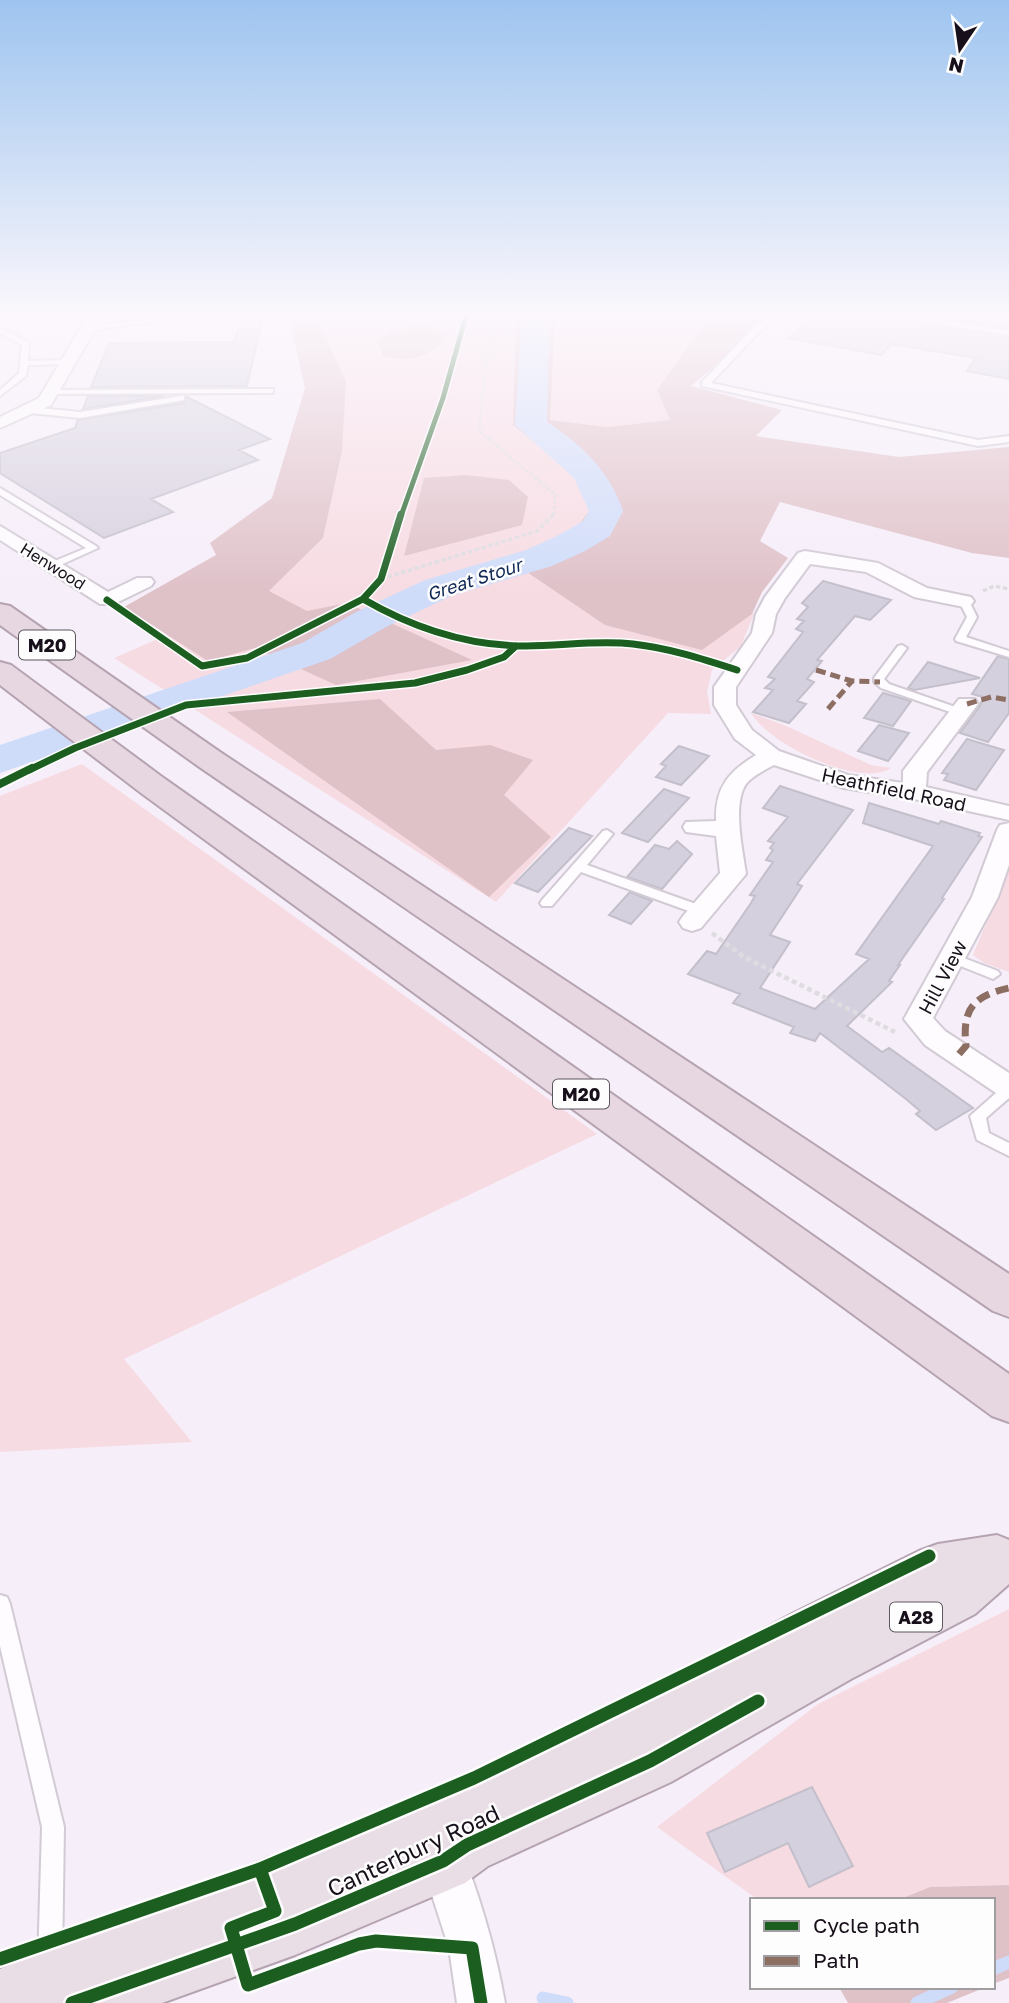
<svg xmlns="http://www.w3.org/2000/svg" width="1009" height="2003" viewBox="0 0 1009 2003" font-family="'Golos Text',sans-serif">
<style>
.green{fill:#f7dbe2;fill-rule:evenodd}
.forest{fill:#dfc1c8}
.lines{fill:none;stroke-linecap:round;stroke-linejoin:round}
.stream{stroke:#cfdcf9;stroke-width:13}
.river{fill:#cfdcf9;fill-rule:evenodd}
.building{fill:#d5d0de;stroke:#c3bfcb;stroke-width:2}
.service-casing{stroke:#d2cad5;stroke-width:4}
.minor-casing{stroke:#d2cad5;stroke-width:4}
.trunk-casing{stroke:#b5a3b1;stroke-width:4}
.motorway-casing{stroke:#b5a3b1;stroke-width:4}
.path-far2{stroke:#dedce0;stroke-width:2.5;stroke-dasharray:3.5 2;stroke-linecap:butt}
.path-far1{stroke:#dedce0;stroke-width:3.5;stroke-dasharray:4.5 2.5;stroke-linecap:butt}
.path{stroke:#dedce0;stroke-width:4.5;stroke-dasharray:5 3.5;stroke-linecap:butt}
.service{fill:#fefcfe;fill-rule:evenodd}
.minor{fill:#fefcfe;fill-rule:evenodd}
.trunk{fill:#eadee6;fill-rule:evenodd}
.motorway{fill:#e6d7e0;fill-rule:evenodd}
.quiet-far1{stroke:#8d6e63;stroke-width:5;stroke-dasharray:10 5;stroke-linecap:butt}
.quiet{stroke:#8d6e63;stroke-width:7;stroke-dasharray:13 7;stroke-linecap:butt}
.cycleway-far3-casing{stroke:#fdfdfd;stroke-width:8}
.cycleway-far2-casing{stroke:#fdfdfd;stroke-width:10}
.cycleway-far1-casing{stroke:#fdfdfd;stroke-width:12}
.cycleway-casing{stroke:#fdfdfd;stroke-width:18}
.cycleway-far3{stroke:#1b5e20;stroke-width:5}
.cycleway-far2{stroke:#1b5e20;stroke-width:7}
.cycleway-far1{stroke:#1b5e20;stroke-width:8}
.cycleway{stroke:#1b5e20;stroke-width:13}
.labels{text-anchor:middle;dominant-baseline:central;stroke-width:5;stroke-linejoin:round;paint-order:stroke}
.far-street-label{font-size:16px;fill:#170f1a;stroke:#fdfdfd}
.far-water-label{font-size:18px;font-style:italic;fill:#0f2855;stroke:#fdfdfd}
.shield{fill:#fdfdfd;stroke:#5c565e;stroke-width:2}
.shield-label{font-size:18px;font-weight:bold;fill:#170f1a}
.street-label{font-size:19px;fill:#170f1a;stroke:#fdfdfd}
.near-street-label{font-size:23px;fill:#170f1a;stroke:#fdfdfd}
</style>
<rect width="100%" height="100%" fill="#f6eef9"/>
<path class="green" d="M313 312H516L513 425 578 477 589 511 567 540 718 587 754 614 741 646 712 670 707 692 711 714 668 713 496 902 114 658 269 591 323 538Z
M632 312H696L707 322 657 390 670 420 607 427 550 420 555 315Z
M751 713 784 725 871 765 891 768C859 789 768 743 751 713Z
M82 764 597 1134 124 1359 192 1442 0 1452V796Z
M1009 868V972L984 963 973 955Z
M1009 1609V1885L930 1887 898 1900H758L657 1827 818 1704ZM812 1787 853 1866 809 1886 788 1843 725 1872 707 1833Z"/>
<path class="forest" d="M288 312H313L346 381 342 451 323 538 269 591 307 611 347 603 472 660 336 685 255 648 208 661 124 607 216 555 210 543 272 498 305 388Z
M516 312H632L555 316 550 420 607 427 670 420 657 390 706 322 696 312H778L691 386 782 410 756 436 899 457 1009 447V558L972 553 780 502 760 541 788 558 762 592 752 614 702 650 605 625 524 570 567 540 589 511 578 477 513 425Z
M421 325 438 330 445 339C429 358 406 363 383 356L378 342 391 332Z
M466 475 509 480 528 497 522 525 404 556 424 478Z
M380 699 436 750 490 745 533 760 504 795 551 837 489 897 227 712Z
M1009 1885V1978L993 1984V1900H898L930 1887Z
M839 1987H986L947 2003H848Z"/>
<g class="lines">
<path class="stream" d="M993 1969 1009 1962
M543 1998 567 2003
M917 2003 952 1987"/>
<path class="river" d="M522 312H550L547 422C582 445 609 470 623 511L610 536 585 551 552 566 451 596 386 627 330 659 0 773V745L302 643 358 611 425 580 526 550 559 535 583 521 589 511 574 478 515 425Z"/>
</g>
<path class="building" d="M244 312H264L247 386 91 387 109 343 234 342Z
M833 312H867L1009 337V379L967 371 976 358 891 344 882 355 789 338 811 317 832 320Z
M910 312H1009V328Z
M88 396H164L83 409Z
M187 397 270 439 239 450 258 460 151 499 173 512 104 538 0 473V453L75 428 78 420 184 403Z
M823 581 891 600 870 620 855 616 817 660 822 661 807 679 814 682 797 701 806 704 789 723 753 712 773 690 765 688 775 679 768 677 803 632 796 629 804 621 797 619 808 607 802 603Z
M998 656 1009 659V713L988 742 960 733 980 706 983 697 972 694Z
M928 662 980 678 914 690 908 688Z
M883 693 911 701 893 726 864 718Z
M879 725 909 733 888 761 858 751Z
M967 739 1004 750 976 790 944 780 948 774 942 773Z
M679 746 709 756 681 785 656 777 666 766 661 764Z
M780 786 853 810 797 884 802 886 770 935 790 942 760 988 815 1009 869 959 856 954 933 846 863 823 869 803 939 824 941 821 980 833 978 836 982 837 942 898 944 899 898 965H900L889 981 892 982 847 1026 882 1052 889 1048 973 1108 936 1130 916 1114 920 1111 906 1099 820 1033 815 1041 790 1033 794 1027 733 1003 740 994 688 974 707 951 716 954 751 903 755 896 750 895 773 862 766 860 773 850 770 848 774 843 768 841 788 817 763 808Z
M664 789 689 798 648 842 622 833Z
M569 828 592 836 538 892 515 883Z
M677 841 692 854 662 889 627 877 655 845 669 849Z
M630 892 652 901 631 924 609 915Z
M812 1787 853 1866 809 1887 788 1843 725 1872 707 1833Z"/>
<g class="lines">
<g class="service-casing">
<path id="service" d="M206 312H232L90 330 86 328 90 326Z
M781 312H790L761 330 711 383 978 440 1009 436V442L978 446 702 386V382L755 326Z
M869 312H890L1009 331V335Z
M0 328 29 342 28 361 69 360 73 362 69 364 28 365 26 376 0 396V390L19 373 22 345 0 333Z
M270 389H273V393L49 394 45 392 49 390Z
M181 396H184V400L80 418 30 413 26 410 30 407 80 412Z
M0 488 96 546 98 548 56 567H50V563L86 548 0 495Z
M964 598 968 599 977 617 966 637 1009 651V657L956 641 955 639 967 617 959 601Z
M902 645 907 648 884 679 889 684 964 710V714H956L881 688 874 682V678L898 646Z
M607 830 613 834 587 865 707 908 709 911 707 914H697L581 872 552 906H542L540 903 542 900 603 831Z
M953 954 998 971 1000 974 993 979 948 961 946 958Z
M1009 1085V1098L986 1118 989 1133 1009 1143V1156L977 1140 970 1116 1004 1086Z
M0 1595 7 1597 10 1604 64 1827 62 1964 58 1972 50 1976 42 1972 38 1964 42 1827 0 1646Z"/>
</g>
<g class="minor-casing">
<path id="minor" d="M90 312H105L51 405 0 428V417L39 398Z
M0 526 108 592 137 578H151L154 582 151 586 114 604H100L0 540Z
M805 551 878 563 927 588 971 597 974 601 971 605 964 607 914 597 866 572 810 564 785 598 776 614 772 633 736 687V705L752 730 779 751 848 775 903 783V771L959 699H975L978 704 927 772 926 787 1009 806V820L914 799 844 788 774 765C765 770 752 776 746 784 732 804 743 852 746 874L701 928 692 931 683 928 679 922 683 916 720 873 716 836 686 832 683 827 686 822 716 821C715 788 728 772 756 755L735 739 714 705V687L752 633 756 614 765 597 798 553Z
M1009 823V865L998 897 933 1018 945 1031 1009 1073V1098L999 1095 925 1045 904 1019 972 897 997 830 1000 825Z
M440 1830 456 1836C478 1890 495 1946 505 2003H457L449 1948 418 1852 424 1836Z"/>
</g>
<g class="trunk-casing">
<path id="trunk" d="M997 1535 1009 1540V1584L975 1614 851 1679 671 1782 488 1866 465 1883 295 1955 162 2003H0V1969L268 1858 418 1801 607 1713 794 1613 919 1551 938 1544Z"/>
</g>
<g class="motorway-casing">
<path id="motorway" d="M0 604 10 606 220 752 1009 1274V1317L993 1311 198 766 0 625Z
M0 662 11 665 165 779 1009 1374V1422L992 1416 141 793 0 685Z"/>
</g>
<path class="path-far2" d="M497 312 485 370 479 431 555 494 554 516"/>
<path class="path-far1" d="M381 579 537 531 554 514
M983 591 994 586 1009 589"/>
<path class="path" d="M712 933 744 957 895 1032"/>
<use href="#service" class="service"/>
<use href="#minor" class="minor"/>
<use href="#trunk" class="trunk"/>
<use href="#motorway" class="motorway"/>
<path class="quiet-far1" d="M816 670 852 681 880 682
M967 704 991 697 1009 700
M828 709 852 681"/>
<path class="quiet" d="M959 1054 966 1046C962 1009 973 996 1009 988"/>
<g class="cycleway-far3-casing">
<path id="cycleway-far3" d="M401 516 443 398 467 312"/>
</g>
<g class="cycleway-far2-casing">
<path id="cycleway-far2" d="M363 599C413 628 467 646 526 646 562 646 597 640 633 644 669 648 703 659 737 670
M107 600 202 666 247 658 363 599 381 579 401 514
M29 770 75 748 186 705 415 683 467 670 504 657 516 646"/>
</g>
<g class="cycleway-far1-casing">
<path id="cycleway-far1" d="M0 784 32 768"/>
</g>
<g class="cycleway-casing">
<path id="cycleway" d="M260 1869 275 1911 231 1928 248 1985 359 1944 376 1941 472 1948 481 2003
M0 1959 260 1869 474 1778 929 1556
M72 2003 295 1924 443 1861 467 1845 650 1761 758 1701"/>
</g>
<use href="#cycleway-far3" class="cycleway-far3"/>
<use href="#cycleway-far2" class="cycleway-far2"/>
<use href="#cycleway-far1" class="cycleway-far1"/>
<use href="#cycleway" class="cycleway"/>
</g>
<linearGradient id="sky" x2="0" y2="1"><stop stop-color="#9ec4ef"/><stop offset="0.53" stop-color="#fbf7fc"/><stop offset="1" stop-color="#fbf7fc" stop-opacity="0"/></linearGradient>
<rect width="1009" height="593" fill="url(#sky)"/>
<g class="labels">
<g class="far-street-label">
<text transform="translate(53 566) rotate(32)">Henwood</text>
</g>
<g class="far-water-label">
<text transform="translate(474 579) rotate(-18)">Great Stour</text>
</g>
<g class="shield">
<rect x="19" y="630.5" width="56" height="29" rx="5"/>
<rect x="553" y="1079.5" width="56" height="29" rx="5"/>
<rect x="890" y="1602.5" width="52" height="29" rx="5"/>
</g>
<g class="shield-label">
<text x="47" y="645">M20</text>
<text x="581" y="1094">M20</text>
<text x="916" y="1617">A28</text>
</g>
<g class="street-label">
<text transform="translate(894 789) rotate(12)">Heathfield Road</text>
<text transform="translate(942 977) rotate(-62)">Hill View</text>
</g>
<g class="near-street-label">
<text transform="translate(413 1850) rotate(-25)">Canterbury Road</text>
</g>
</g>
<rect x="750" y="1898" width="245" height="91" fill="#fdfdfd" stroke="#a19ea2" stroke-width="2"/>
<rect x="764" y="1921" width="35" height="10" fill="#1b5e20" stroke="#a19ea2" stroke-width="2"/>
<text x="813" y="1933" font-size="21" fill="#170f1a">Cycle path</text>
<rect x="764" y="1956" width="35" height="10" fill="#8d6e63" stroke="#a19ea2" stroke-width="2"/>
<text x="813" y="1968" font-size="21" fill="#170f1a">Path</text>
<g transform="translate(960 49) rotate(193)" stroke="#fdfdfd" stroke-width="5" paint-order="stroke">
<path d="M0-5L12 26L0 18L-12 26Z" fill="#170f1a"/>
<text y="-10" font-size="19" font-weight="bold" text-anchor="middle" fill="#170f1a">N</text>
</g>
</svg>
